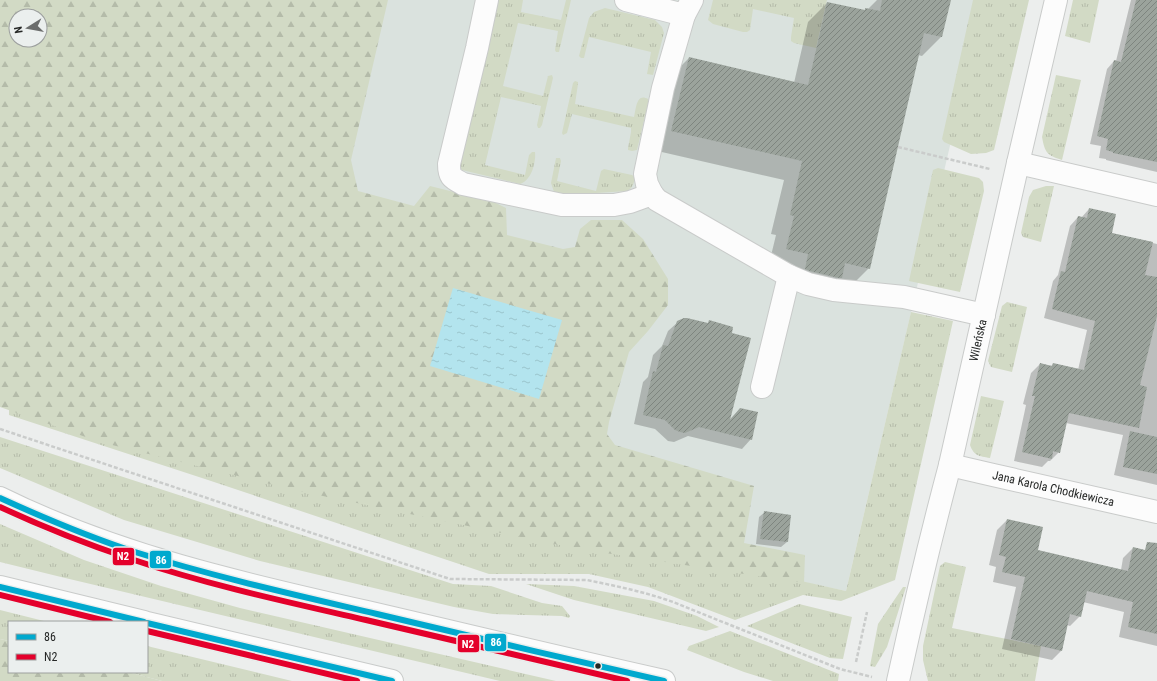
<svg xmlns="http://www.w3.org/2000/svg" width="1157" height="681" viewBox="0 0 1157 681" font-family="'Roboto Condensed',sans-serif">
<style>
.built{fill:#dae2de}
.grass{fill:url(#grass-tufts)}
.forest{fill:url(#forest-firs);fill-rule:evenodd}
.water{fill:url(#water-ripples)}
.shadow{fill:#0003}
.building{fill:url(#building-hatch)}
.lines{fill:none;stroke-linecap:round;stroke-linejoin:round}
.minor-casing{stroke:#c9cbca;stroke-width:24}
.major-casing{stroke:#c9cbca;stroke-width:24}
.path{stroke:#cacccb;stroke-width:2.5;stroke-dasharray:4 2;stroke-linecap:butt}
.minor{stroke:#fcfcfc;stroke-width:22}
.major{stroke:#fcfcfc;stroke-width:22}
.bus-1-casing{stroke:#ebefee;stroke-width:9}
.bus-2-casing{stroke:#ebefee;stroke-width:9}
.bus-1{stroke:#00a9ce;stroke-width:6}
.bus-2{stroke:#e4002b;stroke-width:6}
.bus-dot{fill:#252726;stroke:#ebefee;stroke-width:1.5}
.labels{text-anchor:middle;dominant-baseline:central;stroke-width:4;stroke-linejoin:round;paint-order:stroke}
.street-label{font-size:12px;fill:#252726;stroke:#ebefee}
.line-badge{stroke:#ebefee;stroke-width:1.5}
.badge-label{font-size:11px;text-anchor:middle;font-weight:bold;fill:#fff}
</style>
<defs>
<pattern id="grass-tufts" width="24" height="20" patternUnits="userSpaceOnUse"><rect width="24" height="20" fill="#d2dac5"/><path d="M3 7l-1-3M5 7V3M7 7l1-3M15 17l-1-3M17 17v-4M19 17l1-3" fill="none" stroke="#b4bba9"/></pattern>
<pattern id="forest-firs" width="22" height="20" patternUnits="userSpaceOnUse"><rect width="22" height="20" fill="#d2dac5"/><path d="M5 1l3.5 6h-7zM16 11l3.5 6h-7z" fill="#b4bba9"/></pattern>
<pattern id="water-ripples" width="26" height="14" patternUnits="userSpaceOnUse"><rect width="26" height="14" fill="#b3e4ee"/><path d="M2 4q2-2 4 0t4 0M15 11q2-2 4 0t4 0" fill="none" stroke="#9ac4cc"/></pattern>
<pattern id="building-hatch" width="6" height="6" patternUnits="userSpaceOnUse"><rect width="6" height="6" fill="#9ba39c"/><path d="M-1 1l2-2M0 6l6-6M5 7l2-2" fill="none" stroke="#7e857f"/></pattern>
</defs>
<rect width="100%" height="100%" fill="#eceeed"/>
<path class="built" d="M127 0H984L846 591 578 535Z"/>
<path class="grass" d="M495 0H523L521 12 561 20 566 0H571L559 52H556L555 50 558 31 518 23 503 86 543 96 548 76 552 75 553 78 542 125 540 128H538L537 125 541 106 501 97 485 165 525 175 529 155 532 152H535C536 159 533 173 528 178 526 181 523 183 520 184L462 170 459 167Z
M713 0H827L816 48 794 43 791 41V37L794 18 753 9 750 30 747 32H743L713 24 708 20Z
M973 0H1029L994 150 986 153 971 154 944 142 942 139Z
M1073 0H1099L1090 43 1065 36Z
M605 8 655 20 662 27 664 33 653 75 647 74 651 52 589 37 584 58H581L579 56 589 18 594 12Z
M1056 75 1081 80 1062 160C1047 155 1045 153 1042 137Z
M575 81 578 82V84L575 104 634 117C636 110 636 92 648 99V104L637 150 632 151 628 150V148L631 132V128L572 114 567 133 563 135 562 133 573 83Z
M556 158H560L561 161 557 181 596 191 601 171 604 169 632 175 635 177C634 183 633 187 628 191L564 195 557 194 554 192 551 183Z
M938 168 979 178 983 182 984 191 960 292 909 281 933 170Z
M1046 186H1054L1041 242 1023 237 1021 233 1029 197 1033 190Z
M1007 302 1027 307 1012 372 991 367 988 361 1002 306Z
M911 312 953 321 895 580 841 601 803 595 735 620 648 587 589 574H489L205 479 9 415V404L846 591Z
M981 396 1004 401 990 458C979 456 974 456 970 445Z
M0 437 453 584 491 586 542 603 562 606 570 616 569 618 562 616 493 614 454 607 260 561 124 520 0 468Z
M0 524 84 560 161 586 240 608 556 681H500L61 577 0 562Z
M945 562 966 567 952 628 1041 646 1035 681H928L923 660V646L940 566Z
M526 584 574 586 654 601 697 616 719 627 706 631 574 600Z
M903 587H906L887 647 875 667 870 666 878 624Z
M799 604 852 617 843 659 830 658 747 626Z
M0 610 48 622H9V641L0 639Z
M730 631 839 674 838 681H773L744 672 687 650 689 646Z
M147 646 292 681H162L128 672H147Z"/>
<path class="forest" d="M0 0H388L351 160 358 191 414 206 430 186 494 202 506 208 507 235 563 249 575 247 580 229 591 220H622L643 239 668 279V305L648 331 629 352 609 422 607 434 615 445 754 486 744 543 805 555 804 583 579 549 294 490 100 442 0 407ZM16 16H40V40H16Z
M0 639 9 641V672H128L162 681H0Z"/>
<path class="water" d="M453 288 562 320 539 399 430 366Z"/>
<path class="shadow" d="M877 0H950L941 37 922 56 918 55 869 268 850 287 822 297 791 290 768 268 776 235 771 234 784 180 653 150 670 77 689 58 794 83 808 22 827 3 863 11 866 9H868Z
M1131 0H1157V172L1106 160V159L1099 158 1101 146 1090 144 1107 69 1114 61H1116Z
M1089 209 1111 233 1157 244V485L1114 475 1123 435 1066 423 1059 452 1050 461H1048L1042 467 1014 461 1026 405 1023 404 1031 373 1040 364 1050 367 1053 364 1078 370 1087 330 1044 318 1053 281 1058 275 1070 226 1078 217 1081 218Z
M678 322 707 324 709 322 731 334 728 421 740 409 751 439 742 449 688 436 674 442 668 441 655 429 634 424 643 382 648 377 653 355 662 346 668 331Z
M765 512 790 516 787 542 781 547 756 544 759 517Z
M1007 520 1037 551 1121 570 1123 558 1133 548 1157 554V646L1119 637 1124 612 1083 602 1080 616 1070 626 1067 625 1062 650 1052 660 1002 649 1016 587 993 582 996 567 989 565 997 530Z"/>
<path class="building" d="M882 0H951L942 37 924 33 870 269 845 263 842 278H839L810 271 805 269 808 254 786 249 794 216 790 215 802 161 671 131 689 57 808 85 827 2 865 10V8L880 11Z
M1136 0H1157V162L1113 153V152L1106 150 1108 139 1097 136 1114 60 1121 62Z
M1089 208 1116 214 1112 233 1153 242 1145 275 1157 277V316L1140 385 1147 387 1139 428 1069 413 1060 453 1053 451 1052 459 1022 452 1035 396H1032L1040 363 1052 366 1053 363 1084 370 1095 321 1052 309 1061 271 1065 272 1078 216 1087 218Z
M684 318H687L708 323 709 320 733 327 732 333 751 338 730 420 740 408 758 412 752 440 699 427 685 433 680 432 675 430 665 420 643 415 653 371 656 372 663 345 668 346 677 321Z
M1130 431 1157 437V474L1123 467Z
M764 511 791 515 788 542 760 539Z
M1007 519 1043 527 1038 550 1128 571 1133 547 1145 550 1147 542 1157 543V634L1128 627 1133 602 1087 591 1081 617 1070 614 1062 651 1011 639 1025 577 1002 572 1006 557 999 555Z"/>
<g class="lines">
<g class="minor-casing">
<g id="minor">
<path d="M487 0 477 48 449 164C449 177 452 178 463 184L562 205H614L630 202 652 194 657 200 789 276 808 284 834 290 904 297 984 315"/>
<path d="M626 0 684 15 692 0"/>
<path d="M1018 163 1157 195"/>
<path d="M652 194 647 184 645 174 663 88 684 15"/>
<path d="M762 387 789 276"/>
<path id="s1" d="M950 465 993 475 1157 512"/>
<path id="s2" d="M898 681C914 608 931 536 950 465L1018 163 1056 0"/>
</g>
</g>
<g class="major-casing">
<path id="major" d="M0 498C115 555 242 584 367 612 466 635 565 659 664 681
M0 587 144 622
M147 623 392 681"/>
</g>
<path class="path" d="M898 147 990 169
M0 429 450 579 587 580C616 586 645 592 673 602L840 669 872 677
M856 662 867 612"/>
<use href="#minor" class="minor"/>
<use href="#major" class="major"/>
<g class="bus-1-casing">
<path id="bus-1" d="M0 498C44 518 89 537 135 552 215 577 296 595 377 614 473 637 568 659 664 681
M0 587 144 622
M147 623 392 681"/>
</g>
<g class="bus-2-casing">
<path id="bus-2" d="M0 507C43 527 86 544 131 559 208 585 287 602 366 620 453 640 540 661 627 681
M0 595 110 622
M147 631 357 681"/>
</g>
<use href="#bus-1" class="bus-1"/>
<use href="#bus-2" class="bus-2"/>
</g>
<circle class="bus-dot" cx="598" cy="666" r="3.5"/>
<g class="labels">
<g class="street-label">
<text stroke="none"><textPath href="#s2" startOffset="350">Wileńska</textPath></text>
<text stroke="none"><textPath href="#s1" startOffset="106">Jana Karola Chodkiewicza</textPath></text>
</g>
</g>
<g class="line-badge">
<rect x="112" y="547" width="23" height="19" rx="4" fill="#e4002b"/>
<rect x="149" y="550" width="23" height="19" rx="4" fill="#00a9ce"/>
<rect x="484" y="633" width="23" height="19" rx="4" fill="#00a9ce"/>
<rect x="457" y="634" width="23" height="19" rx="4" fill="#e4002b"/>
</g>
<g class="badge-label">
<text x="123" y="560">N2</text>
<text x="161" y="564">86</text>
<text x="496" y="646">86</text>
<text x="468" y="648">N2</text>
</g>
<rect x="8" y="621" width="140" height="52" fill="#ebefee" stroke="#9c9f9e"/>
<rect x="16" y="634" width="20" height="6" fill="#00a9ce" stroke="#9c9f9e"/>
<text x="44" y="641" font-size="12" fill="#252726">86</text>
<rect x="16" y="654" width="20" height="6" fill="#e4002b" stroke="#9c9f9e"/>
<text x="44" y="661" font-size="12" fill="#252726">N2</text>
<g transform="translate(28 28) rotate(259)"><circle r="19" fill="#ebefee" stroke="#9c9f9e"/>
<path d="M0-3L7 15L0 10L-7 15Z" fill="#6b6d6c"/>
<text y="-6" font-size="11" font-weight="bold" text-anchor="middle" fill="#252726">N</text>
</g>
</svg>
